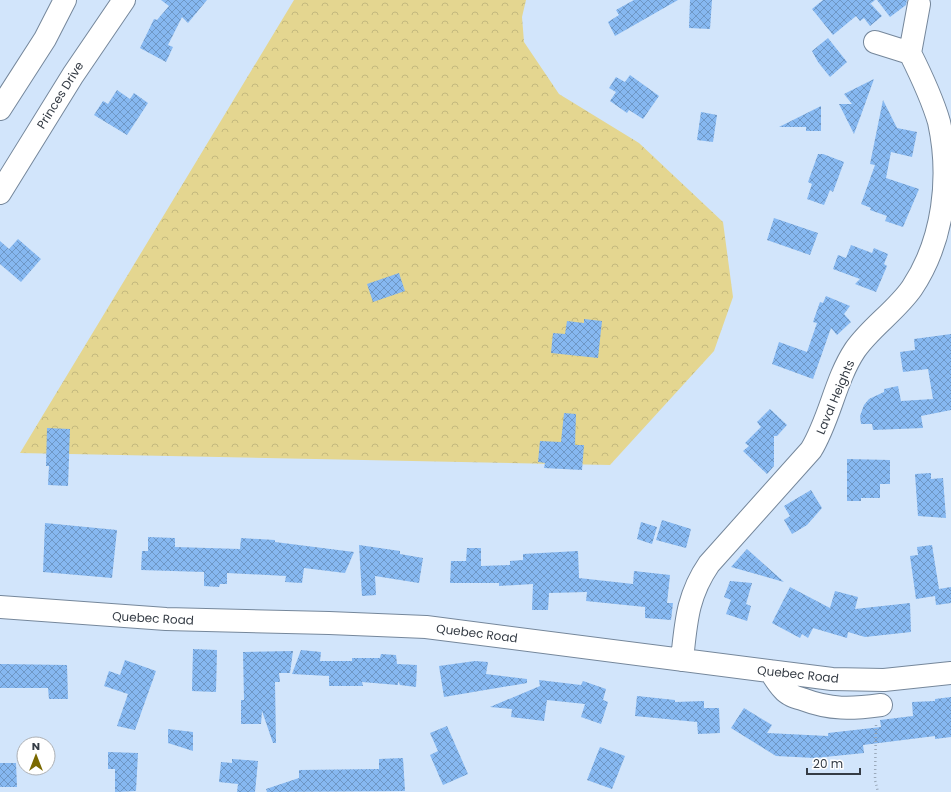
<svg xmlns="http://www.w3.org/2000/svg" width="951" height="792" viewBox="0 0 951 792" font-family="Poppins,sans-serif">
<style>
.forest{fill:url(#forest-crowns)}
.building{fill:url(#building-cross-hatch)}
.lines{fill:none;stroke-linecap:round;stroke-linejoin:round}
.minor-casing{stroke:#75879b;stroke-width:24}
.path{stroke:#9aa9ba;stroke-width:2.5;stroke-dasharray:1 3;stroke-linecap:butt}
.minor{stroke:#fff;stroke-width:22}
.labels{text-anchor:middle;dominant-baseline:central;stroke-width:3.5;stroke-linejoin:round;paint-order:stroke}
.street-label{font-size:12px;fill:#353c45;stroke:#fff}
</style>
<defs>
<pattern id="forest-crowns" width="20" height="18" patternUnits="userSpaceOnUse"><rect width="20" height="18" fill="#e4d690"/><path d="M2 6a3 3 0 1 1 6 0M12 15a3 3 0 1 1 6 0" fill="none" stroke="#c4b97e"/></pattern>
<pattern id="building-cross-hatch" width="8" height="8" patternUnits="userSpaceOnUse"><rect width="8" height="8" fill="#86b8f1"/><path d="M0 0l8 8M0 8l8-8" fill="none" stroke="#6e97c5"/></pattern>
</defs>
<rect width="100%" height="100%" fill="#d2e5fb"/>
<path class="forest" d="M294 0H526L522 17 524 42 559 94 639 143 723 222 733 297 714 351 610 465 20 453Z"/>
<path class="building" d="M161 0H207L188 23 182 17 168 45 173 47 166 62 140 48 154 19 157 20 169 6Z
M634 0H678L615 36 608 22 619 15 616 10Z
M690 0H712L710 29 689 28Z
M823 0H875L869 5 871 4 882 16 870 26 864 18 860 21 856 16 833 35 812 9Z
M877 0H907L906 5 890 17Z
M828 38 847 62 830 77 818 62 812 51Z
M630 75 659 96 643 119 629 110 627 113 610 101 616 92 609 88 616 77 625 82Z
M874 79 861 115 854 134 839 104H852L844 94Z
M117 90 130 99 134 93 148 103 127 135 94 115 103 101 108 104Z
M883 100 897 128 917 132 912 157 891 152 886 178 919 189 903 227 885 221 887 216 870 210 871 208 861 204 875 165 870 164Z
M821 106V131H806V127H779Z
M701 112 717 115 713 142 697 140Z
M818 154H823L844 162 833 192 830 190 824 205 807 199 812 184 808 182Z
M774 218 818 233 810 255 767 240Z
M18 239 41 259 21 282 0 264V241L9 249Z
M851 245 872 253 874 248 888 254 884 264 887 266 876 292 855 284 860 279 833 269 838 255 846 258Z
M399 273 405 291 373 302 367 284Z
M826 296 850 306 844 314 851 322 837 335 831 328 813 379 772 364 779 342 807 352 817 323 813 322 820 302 823 303Z
M584 319 602 321 598 358 551 353 553 333 565 334 567 321 584 323Z
M951 334V410L921 416 923 428 873 430 872 424H861L860 416 864 405 869 399 884 392V389L898 386 901 401 933 399 928 369 903 372 900 352 915 350 914 339Z
M770 409 787 425 777 436H774V466L767 474 743 451 749 446 745 443 761 427 757 422Z
M564 413 576 414 575 445H584L582 470 544 468 545 463 538 462 540 441 561 442Z
M47 428 70 429 68 486 48 485 49 466H46Z
M847 459 890 460V484H880V498H861V501H847Z
M931 473V479L943 478 946 518 918 516 915 474Z
M811 490 822 508 807 525 792 534 784 520 790 516 784 506Z
M662 520 691 529 686 548 656 540Z
M641 522 657 527 652 544 637 539Z
M45 523 117 530 112 578 43 572Z
M148 537 175 538V547L240 549 241 538 275 540V542L354 552 345 573 304 568 302 583 285 582 286 576 227 573V584H220L219 587 204 586V572L141 570 142 551H148Z
M359 545 400 551V554L423 558 419 583 375 576 376 595 362 596Z
M932 545 939 589 951 587V603L936 605 935 596 916 599 910 556 918 555 917 547Z
M467 548H481V566L510 565V561L523 560V554L578 551 579 578 633 584 634 571 670 575 667 603H673L671 620 645 618V607L586 601 587 592 549 593 548 610H532L533 584 499 586V583H450L451 561H466Z
M747 549 784 582 731 567Z
M730 581 752 583 746 604 751 606 747 621 726 614 731 600 724 597Z
M790 587 830 608 835 591 858 597 855 609 910 603 911 632 865 637 848 632 847 638 813 628 808 638 802 634 800 638 772 623Z
M193 649 217 650 216 692 192 691Z
M301 650 321 652 320 661H352V658H380L381 654 396 655 397 664 417 665 416 687 400 685 398 681V685L362 682 363 686H329V676L292 674Z
M293 651 290 673H279L280 682H275L276 743H273L262 711 261 724H241V700H244L243 652Z
M125 660 156 671 135 730 117 726 128 694 104 686 109 671 120 675Z
M475 661 488 662 486 674 527 679V683L444 697 439 666Z
M0 664 67 665 68 699H49L48 688H0Z
M539 680 581 685 583 681 606 689 603 700 608 702 601 724 581 717 585 704 547 700 544 721 511 717 512 709 490 707 540 686Z
M637 696 675 700V702L704 701V708H719L720 733 698 734 697 722 635 716Z
M951 697V737L935 739V736L863 745 864 753 815 758 776 756 731 728 744 708 772 725 767 733 828 736V733L881 727 880 720 913 716 912 702 935 701V699Z
M447 726 468 774 443 785 430 755 438 751 430 733Z
M168 729 193 732V751L168 743Z
M600 747 625 756 612 789 587 780Z
M108 752 138 753 136 791 115 792V769H108Z
M403 758 405 791 267 792 266 789 299 778V770L379 769V759Z
M232 759 258 761 255 792H237L238 784 219 782 221 762 232 763Z
M0 763H16L17 787H0Z"/>
<g class="lines">
<g class="minor-casing">
<path id="minor" d="M910 53 919 4
M0 109 45 39 65 0
M0 193 73 75 124 0
M0 607 166 619 329 623 426 627 832 679 884 680 951 673
M682 660C686 623 687 596 709 564L811 450C830 419 835 380 855 350 871 327 896 311 912 288 944 240 951 177 939 122 932 98 921 75 910 53L875 42
M770 671C774 677 778 684 783 689 788 695 795 697 802 699 831 710 851 709 881 705"/>
</g>
<path class="path" d="M876 725 875 780 878 792"/>
<use href="#minor" class="minor"/>
</g>
<g class="labels">
<g class="street-label">
<text transform="translate(60 95) rotate(-58)">Princes Drive</text>
<text transform="translate(835 397) rotate(-67)">Laval Heights</text>
<text transform="translate(153 618) rotate(3)">Quebec Road</text>
<text transform="translate(477 633) rotate(7)">Quebec Road</text>
<text transform="translate(798 674) rotate(6)">Quebec Road</text>
</g>
</g>
<g transform="translate(36 756)"><circle r="19" fill="#ffffff" stroke="#aeb1b5"/>
<path d="M0-3L7 15L0 10L-7 15Z" fill="#7a6900"/>
<text y="-6" font-size="11" font-weight="bold" text-anchor="middle" fill="#353c45">N</text>
</g>
<path d="M807 768v6h53v-6" fill="none" stroke="#353c45" stroke-width="2"/>
<text x="813" y="768" font-size="12" fill="#353c45" stroke="#ffffff" stroke-width="3" paint-order="stroke">20 m</text>
</svg>
